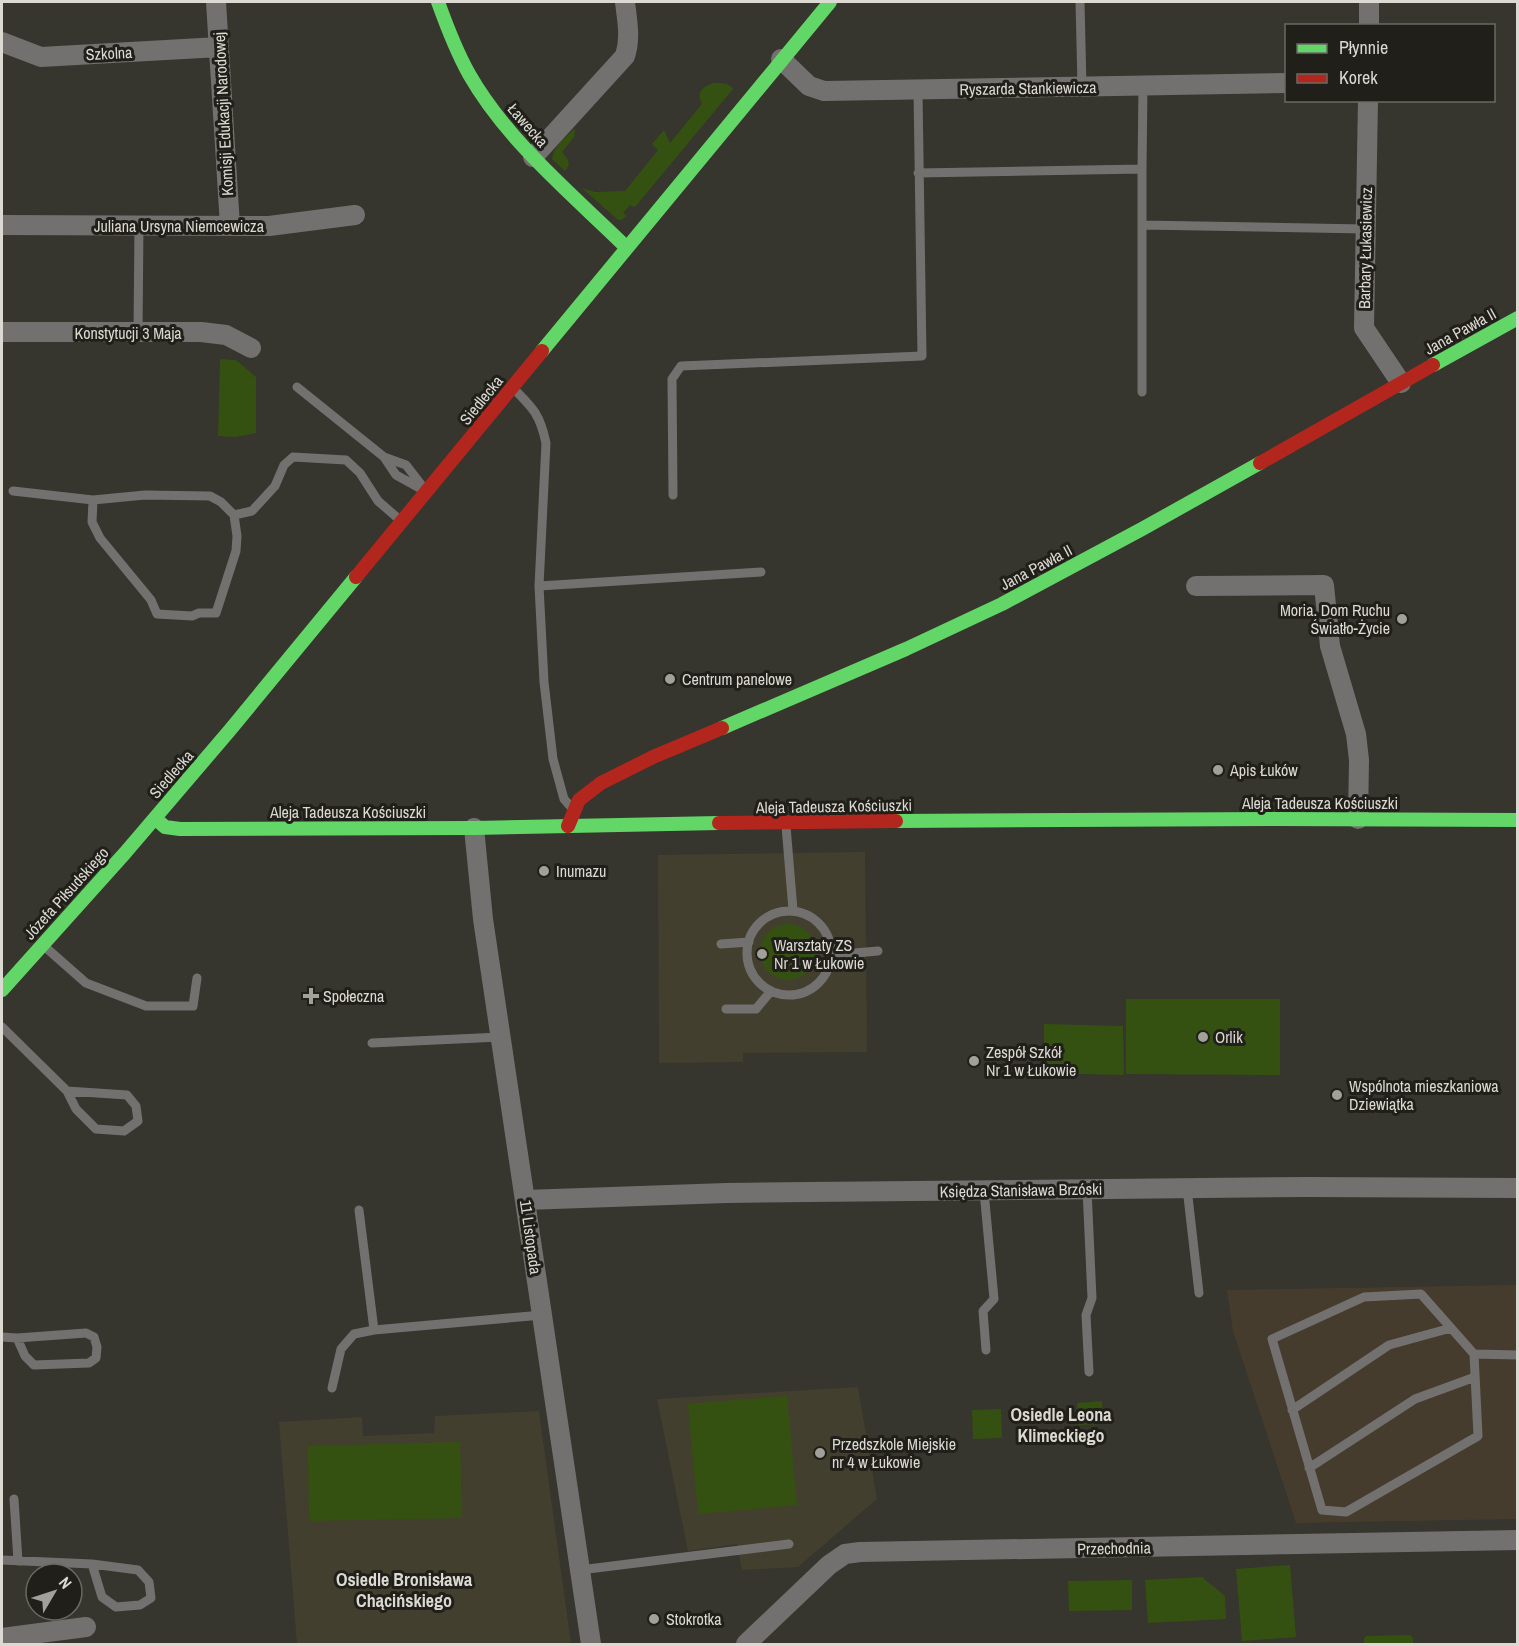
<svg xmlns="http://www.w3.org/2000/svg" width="1519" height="1646" viewBox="0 0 1519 1646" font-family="'Archivo Narrow',sans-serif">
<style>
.built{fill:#433f2e}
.industrial{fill:#463c2d}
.green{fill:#355111}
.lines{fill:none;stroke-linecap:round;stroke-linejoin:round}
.lane{stroke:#73716f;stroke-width:9}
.street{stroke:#73716f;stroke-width:20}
.fast{stroke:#63d668;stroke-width:14}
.jam{stroke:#b3261e;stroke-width:14}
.poi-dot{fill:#a1a099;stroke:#201f19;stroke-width:2}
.labels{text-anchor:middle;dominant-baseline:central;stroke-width:6;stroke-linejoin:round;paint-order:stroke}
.street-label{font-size:16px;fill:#dbd9d2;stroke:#201f19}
.poi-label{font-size:16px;fill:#dbd9d2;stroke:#201f19;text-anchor:start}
.neighbourhood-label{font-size:18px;font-weight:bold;fill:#dbd9d2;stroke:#201f19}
</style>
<rect width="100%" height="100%" fill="#36352e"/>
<path class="built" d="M865 852 867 1052 743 1053V1062L659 1063 658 855Z
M858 1387 877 1499 798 1567 742 1570 737 1544 688 1551 657 1399Z
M539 1411 571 1644H297L279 1422 362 1417 363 1436 434 1433 435 1416Z"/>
<path class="industrial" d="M1517 1285V1519L1296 1523 1233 1331 1227 1290Z"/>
<path class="green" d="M713 83C721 83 728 82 733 89L635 207 630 205 623 213 627 216 621 220H618L582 188 595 192 625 191 658 150 652 144 664 130 670 143 702 104C696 93 702 87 713 83Z
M574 129 575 131 574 137 562 152C568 159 572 163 565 171L552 159C554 146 565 138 574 129Z
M220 359 236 360 256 377V433L236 437 218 436Z
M760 952a28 28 0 1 1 56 0a28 28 0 1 1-56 0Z
M1126 999H1280V1075L1126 1074Z
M1044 1024 1123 1026 1124 1075 1044 1073Z
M787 1396 797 1505 698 1514 688 1404Z
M1102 1401 1103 1424 1078 1425 1077 1403Z
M1001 1409 1002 1438 973 1439 972 1410Z
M460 1442 462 1518 309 1521 308 1446Z
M1290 1565 1296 1637 1242 1641 1236 1569Z
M1202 1577 1225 1596 1226 1619 1148 1623 1145 1580Z
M1132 1580V1610L1069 1611 1068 1581Z
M1410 1635 1413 1638V1644H1364V1639L1366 1636Z"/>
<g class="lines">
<path class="lane" d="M1080 2 1082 87
M918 173 1142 169
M1142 225 1365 229
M138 333 139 225
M297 387 384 457 396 475 425 491
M514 389C534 409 540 415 546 443L539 586 544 682 553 759 564 799 571 807
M1142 392V169L1143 86
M384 457 406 465 423 487
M13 491 93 500
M145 495 210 496 221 502 234 515 237 536 236 551 216 613H199L192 616 157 614 151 600 100 538 92 522 93 500Z
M673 495 672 379 681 366 922 356 918 91
M234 515 252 511 275 486 284 465 293 457 346 460 360 473 378 501 400 520
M539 586 761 572
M786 826 793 910
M747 953a42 42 0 1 1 84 0a42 42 0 1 1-84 0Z
M721 944 749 942
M44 946 86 983 146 1006H193L197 978
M832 955 878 951
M726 1009H756L771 991
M2 1027 67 1091 76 1109 96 1129 124 1131 138 1121 136 1106 127 1095 67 1091
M372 1043 500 1037
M1187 1188 1199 1293
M1087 1189 1092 1298 1086 1315 1089 1372
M984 1191 994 1299 983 1311 986 1350
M359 1210 374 1330 542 1315
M2 1337 17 1338 86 1333 94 1337 97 1347 96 1358 89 1363 34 1365 25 1356 17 1338
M1474 1354 1478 1436 1346 1512 1322 1510 1272 1339 1364 1297 1421 1294 1474 1354 1518 1355
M332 1388 341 1349 354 1334 374 1330
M1292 1410 1389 1345 1451 1328
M1309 1468 1415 1399 1475 1377
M14 1499 18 1561
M2 1560 92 1564 138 1570 149 1582 151 1598 140 1605 116 1607 102 1597 92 1564
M580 1570 789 1544"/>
<path class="street" d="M216 2 230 226
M1369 26V2
M2 42 41 57 219 47
M781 59 809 86 824 91 1286 83
M1368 100 1364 328 1401 383
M533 157 625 56C631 38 627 20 625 2
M2 225 269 226 355 215
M2 332H201L226 335 251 348
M1196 586 1324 585 1330 646 1356 734 1359 760 1358 819
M474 828 483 919 591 1644
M525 1200 726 1193 810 1192 1307 1187 1518 1188
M2 1638 86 1627
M746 1644 829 1565 845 1554 860 1552 1518 1540"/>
<path class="fast" d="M438 2C447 27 456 51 469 74 507 141 573 195 627 248
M542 351 830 2
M1433 365 1518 318
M722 728 906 649 1002 604 1142 529 1260 463
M155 818 165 827 180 829 474 828 719 823
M896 821 1275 819 1518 820
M2 990 125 853 230 730 356 577"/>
<path class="jam" d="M1260 463 1433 365
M356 577 542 351
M719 823 896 821
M568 826 579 800 601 783 653 757 722 728"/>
</g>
<g class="poi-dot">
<circle cx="1402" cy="619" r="6"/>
<circle cx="670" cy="679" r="6"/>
<circle cx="1218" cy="770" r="6"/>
<circle cx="544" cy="871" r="6"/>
<circle cx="762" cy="954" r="6"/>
<path d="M308 987h6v6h6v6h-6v6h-6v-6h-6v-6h6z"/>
<circle cx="1203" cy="1037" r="6"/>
<circle cx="974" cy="1061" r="6"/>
<circle cx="1337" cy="1095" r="6"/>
<circle cx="820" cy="1453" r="6"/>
<circle cx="654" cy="1619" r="6"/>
</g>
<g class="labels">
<g class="street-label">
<text transform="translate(109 53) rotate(-3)">Szkolna</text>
<text transform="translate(1028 88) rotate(-1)">Ryszarda Stankiewicza</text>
<text transform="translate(223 114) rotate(-93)">Komisji Edukacji Narodowej</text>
<text transform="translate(528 125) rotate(49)">Ławecka</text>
<text x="179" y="226">Juliana Ursyna Niemcewicza</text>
<text transform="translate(1365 248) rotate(-89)">Barbary Łukasiewicz</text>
<text transform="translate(1460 331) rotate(-29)">Jana Pawła II</text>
<text x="128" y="333">Konstytucji 3 Maja</text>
<text transform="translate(481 400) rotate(-51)">Siedlecka</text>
<text transform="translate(1036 567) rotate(-28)">Jana Pawła II</text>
<text transform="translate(171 774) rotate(-49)">Siedlecka</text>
<text x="1320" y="803">Aleja Tadeusza Kościuszki</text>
<text transform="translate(834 806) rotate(-1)">Aleja Tadeusza Kościuszki</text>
<text x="348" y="812">Aleja Tadeusza Kościuszki</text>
<text transform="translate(66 893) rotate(-48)">Józefa Piłsudskiego</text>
<text transform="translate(1021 1190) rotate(-1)">Księdza Stanisława Brzóski</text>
<text transform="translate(531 1237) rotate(82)">11 Listopada</text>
<text transform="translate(1114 1548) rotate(-1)">Przechodnia</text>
</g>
<g class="poi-label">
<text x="1390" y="610" text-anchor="end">Moria. Dom Ruchu<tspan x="1390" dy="18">Światło-Życie</tspan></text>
<text x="682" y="679">Centrum panelowe</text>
<text x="1230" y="770">Apis Łuków</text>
<text x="556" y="871">Inumazu</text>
<text x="774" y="945">Warsztaty ZS<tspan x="774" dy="18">Nr 1 w Łukowie</tspan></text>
<text x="323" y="996">Społeczna</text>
<text x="1215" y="1037">Orlik</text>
<text x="986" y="1052">Zespół Szkół<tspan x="986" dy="18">Nr 1 w Łukowie</tspan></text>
<text x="1349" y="1086">Wspólnota mieszkaniowa<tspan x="1349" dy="18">Dziewiątka</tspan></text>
<text x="832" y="1444">Przedszkole Miejskie<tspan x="832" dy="18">nr 4 w Łukowie</tspan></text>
<text x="666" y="1619">Stokrotka</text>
</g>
<g class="neighbourhood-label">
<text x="1061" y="1414">Osiedle Leona<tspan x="1061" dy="21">Klimeckiego</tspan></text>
<text x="404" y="1579">Osiedle Bronisława<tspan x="404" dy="21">Chącińskiego</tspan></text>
</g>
</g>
<rect width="1519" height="1646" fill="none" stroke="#dbd9d2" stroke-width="6"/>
<rect x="1285" y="24" width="210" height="78" fill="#201f19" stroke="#6b6963" stroke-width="1.5"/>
<rect x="1297" y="44" width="30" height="9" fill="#63d668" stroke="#6b6963" stroke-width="1.5"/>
<text x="1339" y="54" font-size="18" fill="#dbd9d2">Płynnie</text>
<rect x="1297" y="74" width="30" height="9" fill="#b3261e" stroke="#6b6963" stroke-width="1.5"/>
<text x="1339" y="84" font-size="18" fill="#dbd9d2">Korek</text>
<g transform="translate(54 1592) rotate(51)"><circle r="28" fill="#201f19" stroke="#6b6963" stroke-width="1.5"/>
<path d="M0-4.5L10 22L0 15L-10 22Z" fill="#a1a099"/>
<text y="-9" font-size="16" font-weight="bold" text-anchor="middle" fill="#dbd9d2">N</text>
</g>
</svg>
